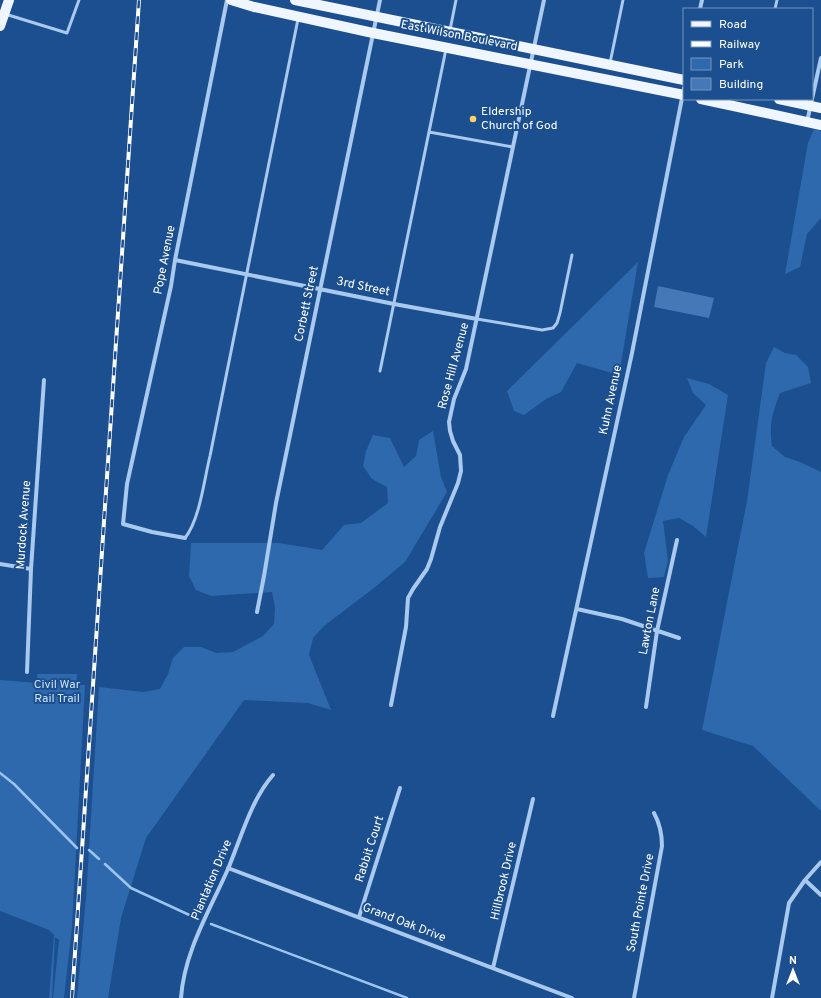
<svg xmlns="http://www.w3.org/2000/svg" width="821" height="998" viewBox="0 0 821 998" font-family="Overpass,sans-serif">
<style>
.green{fill:#2e69ad}
.lines{fill:none;stroke-linecap:round;stroke-linejoin:round}
.stream{stroke:#9cc4f0;stroke-width:2.5}
.building{fill:#4478b7}
.lane{stroke:#a9c9ee;stroke-width:3}
.street{stroke:#a9c9ee;stroke-width:4}
.primary{stroke:#f0f6ff;stroke-width:10}
.rail-casing{stroke:#fff;stroke-width:4}
.rail{stroke:#1b4f8f;stroke-width:2.5;stroke-dasharray:8;stroke-linecap:butt}
.poi-dot{fill:#ffd166;stroke:#1b4f8f;stroke-width:1.5}
.labels{text-anchor:middle;dominant-baseline:central;stroke-width:4;stroke-linejoin:round;paint-order:stroke}
.street-label{font-size:12px;fill:#fff;stroke:#1b4f8f}
.poi-label{font-size:12px;fill:#fff;stroke:#1b4f8f;text-anchor:start}
.park-label{font-size:12px;fill:#cfe3fa;stroke:#1b4f8f}
</style>
<rect width="100%" height="100%" fill="#1b4f8f"/>
<path class="green" d="M814 129 821 131V218L807 234 800 267 785 274 808 143Z
M638 262 619 375 577 363 561 392 546 399 524 415 514 411 507 391Z
M774 347 785 353 796 355 808 367 811 383 780 393C772 414 769 424 772 446L785 457 800 462 821 472V811L753 746 702 730 747 501 766 363Z
M687 378 709 384 728 395 706 537 693 526 679 518 663 521 668 561 664 577 648 578 644 553 668 475 684 437 706 405 693 393Z
M433 431 441 477 447 492 405 562 374 588 324 626 313 638 309 655 331 710 308 703 244 700 146 838 121 918 108 998H77L86 897 99 687 143 692 160 689 168 674 173 658 184 647H201L216 653 233 652 263 636 274 624 275 608 272 592 211 596 196 590 189 576 191 543H279L322 550 344 525 361 523 388 503 387 487 372 479 363 466 366 451 373 435 390 438 404 467 416 456 419 440Z
M37 674H77L76 685H85L72 927 64 998H53L59 940 55 937 52 998H49L54 935 49 930 0 911V680L38 683Z"/>
<g class="lines">
<path class="stream" d="M0 773 14 784 77 848
M89 850 99 859
M105 864 131 888 198 919
M211 924 407 998"/>
</g>
<path class="building" d="M658 286 714 298 709 318 654 307Z"/>
<g class="lines">
<path class="lane" d="M775 9 777 0
M5 14 67 33 79 0
M450 30 456 0
M610 63 623 0
M429 132 513 147
M477 319 542 330 553 328 557 323 560 313 572 255
M380 371 446 49
M185 538C200 519 204 480 210 456L298 19"/>
<path class="street" d="M700 9 702 0
M807 122 821 58
M175 260 394 304 477 319
M185 538 152 532 123 524 127 484 171 286 175 260 227 0
M0 564 31 569
M577 609 622 619 679 638
M257 612 264 576 276 503 380 0
M27 672 31 569 44 380
M391 705 406 627 408 598 413 589 427 569 431 559 440 527 458 483 461 471 460 455 453 441 450 431 449 422 454 399 466 369 544 0
M646 707 657 631 677 540
M553 716 632 353 684 88
M228 868 572 998
M805 880 821 895
M359 917 400 788
M493 968 533 799
M181 998C184 952 210 910 228 869 241 838 251 800 273 775
M634 998 662 846C662 834 660 824 654 813
M772 998 789 903 805 880 821 862"/>
<path class="primary" d="M231 0 254 7 373 33 684 95
M295 0 684 80
M0 26 9 0
M701 99 821 125
M779 99 821 108"/>
<g class="rail-casing">
<path id="rail" d="M72 998 139 0"/>
</g>
<use href="#rail" class="rail"/>
</g>
<circle class="poi-dot" cx="473" cy="119" r="4"/>
<g class="labels">
<g class="street-label">
<text transform="translate(459 36) rotate(11)">East Wilson Boulevard</text>
<text transform="translate(165 260) rotate(-79)">Pope Avenue</text>
<text transform="translate(363 287) rotate(12)">3rd Street</text>
<text transform="translate(307 304) rotate(-78)">Corbett Street</text>
<text transform="translate(454 366) rotate(-75)">Rose Hill Avenue</text>
<text transform="translate(611 400) rotate(-78)">Kuhn Avenue</text>
<text transform="translate(24 525) rotate(-86)">Murdock Avenue</text>
<text transform="translate(650 621) rotate(-79)">Lawton Lane</text>
<text transform="translate(370 849) rotate(-72)">Rabbit Court</text>
<text transform="translate(212 880) rotate(-67)">Plantation Drive</text>
<text transform="translate(504 881) rotate(-77)">Hillbrook Drive</text>
<text transform="translate(641 903) rotate(-79)">South Pointe Drive</text>
<text transform="translate(404 923) rotate(21)">Grand Oak Drive</text>
</g>
<g class="poi-label">
<text x="481" y="112">Eldership<tspan x="481" dy="14">Church of God</tspan></text>
</g>
<g class="park-label">
<text x="57" y="685">Civil War<tspan x="57" dy="14">Rail Trail</tspan></text>
</g>
</g>
<rect x="683" y="8" width="130" height="92" fill="#1b4f8f" stroke="#7695bc"/>
<rect x="691" y="21" width="20" height="6" fill="#f0f6ff" stroke="#7695bc"/>
<text x="719" y="28" font-size="12" fill="#ffffff">Road</text>
<rect x="691" y="41" width="20" height="6" fill="#ffffff" stroke="#7695bc"/>
<text x="719" y="48" font-size="12" fill="#ffffff">Railway</text>
<rect x="691" y="58" width="20" height="12" fill="#2e69ad" stroke="#7695bc"/>
<text x="719" y="68" font-size="12" fill="#ffffff">Park</text>
<rect x="691" y="78" width="20" height="12" fill="#4478b7" stroke="#7695bc"/>
<text x="719" y="88" font-size="12" fill="#ffffff">Building</text>
<g transform="translate(793 970)" stroke="#1b4f8f" stroke-width="3" paint-order="stroke">
<path d="M0-3L7 15L0 10L-7 15Z" fill="#ffffff"/>
<text y="-6" font-size="11" font-weight="bold" text-anchor="middle" fill="#ffffff">N</text>
</g>
</svg>
